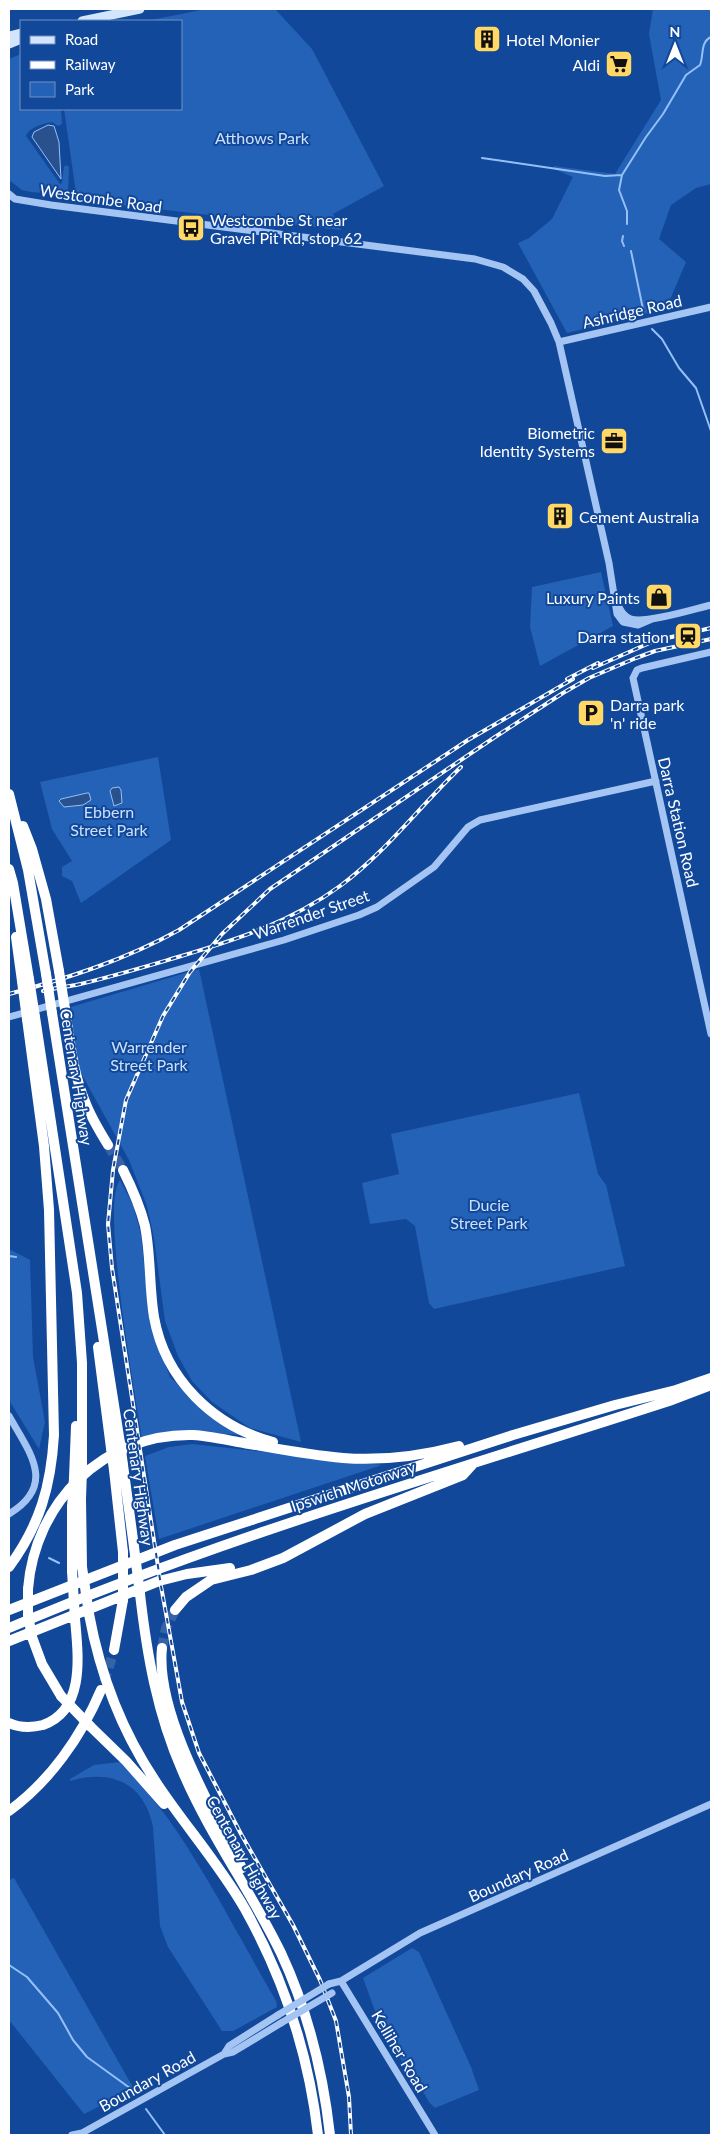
<svg xmlns="http://www.w3.org/2000/svg" width="720" height="2144" viewBox="0 0 720 2144" font-family="Lato,sans-serif">
<style>
.green{fill:#2462b7}
.water{fill:#29518d;stroke:#95c0f7}
.lines{fill:none;stroke-linecap:round;stroke-linejoin:round}
.stream{stroke:#95c0f7;stroke-width:2}
.motorway-tunnel{stroke:#3663a8;stroke-width:10;stroke-dasharray:10 5;stroke-linecap:butt}
.tertiary{stroke:#a4c5f4;stroke-width:7}
.secondary{stroke:#d3e4fd;stroke-width:9}
.motorway{stroke:#fff;stroke-width:10}
.rail-casing{stroke:#fff;stroke-width:4}
.rail{stroke:#124899;stroke-width:2;stroke-dasharray:5.5;stroke-linecap:butt}
.tertiary-bridge{stroke:#a4c5f4;stroke-width:7}
.motorway-bridge{stroke:#fff;stroke-width:10}
.labels{text-anchor:middle;dominant-baseline:central;stroke-width:4;stroke-linejoin:round;paint-order:stroke}
.poi-label{font-size:16px;fill:#fff;stroke:#124899;text-anchor:start}
.park-label{font-size:16px;fill:#cce1fd;stroke:#124899}
.street-label{font-size:16px;fill:#fff;stroke:#124899}
</style>
<rect width="100%" height="100%" fill="#124899"/>
<path class="green" d="M206 9H275L312 49 384 186 333 214 341 230 77 200 64 109H181V21H146Z
M653 9H711V184L696 188 671 205 659 239 686 262 666 309 567 333 518 243 529 238 552 219 573 177 554 169V166L615 174 661 100 649 34Z
M21 54V109H61L62 124 58 126 52 122C43 124 29 127 26 136L60 184 62 183 64 167 66 165 69 167 68 195 31 192 22 190 9 180V59Z
M601 572 613 626 540 666 530 627 532 587Z
M158 757 171 840 81 903 72 881 62 876V867L72 861 52 829 40 782Z
M199 969 301 1442 250 1428 212 1402 192 1381 178 1356 165 1321 154 1238 147 1206 129 1160 81 1073 68 1017 72 1015 71 1007Z
M579 1093 598 1174 606 1185 625 1266 434 1309 429 1303 415 1226 406 1219 370 1224 362 1183 399 1174 391 1134Z
M120 1180 133 1205 141 1235 148 1301 157 1342 170 1377 197 1404 240 1435 201 1432 142 1438C136 1399 100 1202 120 1180Z
M9 1249 30 1260 33 1357 45 1422 39 1449 9 1400Z
M192 1444 382 1465 159 1539 145 1456 169 1447Z
M121 1762C140 1784 160 1806 176 1830 213 1885 243 1944 276 2001L277 2007 233 2031H222L168 1947 160 1926 153 1827C144 1782 111 1769 70 1781V1779L94 1765Z
M14 1878 134 2089 84 2114 9 2020V1880Z
M412 1948 419 1952 471 2067 479 2090 435 2108 429 2102 417 2081 405 2066 379 2022 363 1978Z"/>
<path class="water" d="M48 125 54 126 59 142 61 179 32 137 34 132Z
M119 787 121 790 122 803 114 806 110 791 112 788Z
M87 793H89L91 800 83 805 64 807 59 801 61 799Z"/>
<g class="lines">
<path class="stream" d="M482 158 605 176 622 175
M627 224V211L619 190 622 175 646 137 663 114 686 75 700 65C704 55 700 42 711 37
M623 236 622 241 624 246
M631 251 644 314
M652 329 662 339 679 368 696 388 711 431
M9 1256 16 1257
M49 1558 59 1563
M9 1965 27 1977 58 2013 73 2040 87 2057 134 2091
M146 2109 165 2135"/>
<path class="motorway-tunnel" d="M108 1145 123 1170
M162 1648 166 1628 175 1610
M104 1682 114 1650"/>
<path class="tertiary" d="M9 194 15 199 51 205 475 259 503 267 523 279 534 291 551 323 559 342 564 364 609 563 617 614 623 622 638 625 652 619
M559 342 711 307
M618 605C621 611 624 617 631 619 646 624 694 609 711 605
M711 652 642 668 637 670 633 678 711 1034
M9 1017 284 940 359 915 377 907 434 867 468 827 480 820 498 816 656 781
M9 1416C30 1453 57 1485 9 1514
M341 1981 435 2135
M329 1984 341 1981 420 1933 711 1804
M224 2054 229 2046 278 2015
M72 2135 82 2133 224 2054 233 2052 281 2023"/>
<path class="secondary" d="M82 21 140 9
M9 36 21 33
M9 44 21 39"/>
<path class="motorway" d="M9 794 28 870 46 974
M23 826 32 849 46 899 59 971
M9 869 13 883 29 979
M16 937 22 981
M65 1009C70 1042 73 1074 86 1104 92 1119 100 1132 108 1145
M52 1013 120 1443
M35 1017 77 1293 82 1363V1469
M123 1170C132 1188 140 1206 145 1226 151 1256 149 1287 154 1317 165 1379 213 1426 273 1442
M98 1347 111 1448
M123 1465 134 1547
M114 1470 123 1552
M74 1478 76 1426
M81 1499 82 1567
M72 1507V1571
M9 1567C40 1525 51 1486 54 1435L49 1210 44 1146 27 1019
M28 1589C35 1502 103 1433 193 1435 208 1436 223 1439 238 1442 273 1448 308 1455 343 1458 382 1461 421 1456 459 1446
M140 1594C147 1655 157 1713 182 1770 209 1834 251 1891 281 1953 308 2011 323 2072 330 2135
M9 1610 175 1545 513 1435 615 1405 676 1390 711 1378
M175 1610 186 1597 211 1580 251 1570 283 1558 365 1514 463 1475 473 1464
M89 1614C100 1674 123 1734 158 1785 186 1827 220 1865 245 1909 284 1979 309 2056 318 2135
M9 1628C223 1537 447 1473 669 1401L711 1385
M32 1637 42 1664 61 1696
M9 1641 159 1581 187 1574 230 1568
M162 1648C155 1712 213 1812 242 1868
M114 1650 123 1600
M9 1723C20 1728 31 1728 43 1725 86 1710 78 1654 75 1619
M90 1726 126 1761 164 1804
M9 1811C50 1781 81 1737 101 1690"/>
<g class="rail-casing">
<path id="rail" d="M593 668 654 641 711 628
M567 679 598 663
M43 991C54 988 65 987 76 985 111 977 144 967 178 957 236 940 291 922 340 886 385 853 420 806 461 767
M9 994C68 978 125 960 179 930L468 740 573 679
M351 2135 349 2097 336 2021 320 1980 293 1925 241 1834 199 1753 182 1702 161 1586 112 1268 108 1224 113 1170 126 1100 163 1016 190 972 222 934 270 889 495 737 563 693 589 678 636 658 655 651 711 639"/>
</g>
<use href="#rail" class="rail"/>
<path class="tertiary-bridge" d="M278 2015 329 1984
M281 2023 332 1993"/>
<path class="motorway-bridge" d="M59 971 65 1009
M46 974 52 1013
M29 979 35 1017
M22 981 27 1019
M120 1443 123 1465
M111 1448 114 1470
M81 1499 82 1469
M72 1507 74 1478
M134 1547 140 1594
M82 1567 89 1614
M72 1571 75 1619
M28 1589V1615L32 1637
M123 1600V1552
M61 1696 90 1726"/>
</g>
<defs>
<g id="building-square" transform="scale(1.4375)"><rect x="-9" y="-9" width="18" height="18" rx="4" fill="#ffd866" stroke="#124899"/><path d="M-4-6H4V6H1V3H-1V6H-4ZM-2.5-4.3h1.7v1.8h-1.7ZM.8-4.3h1.7v1.8H.8ZM-2.5-1h1.7V.8h-1.7ZM.8-1h1.7V.8H.8Z" fill="#111"/></g>
<g id="supermarket-square" transform="scale(1.4375)"><rect x="-9" y="-9" width="18" height="18" rx="4" fill="#ffd866" stroke="#124899"/><path d="M-6-5.5h2.5l.6 2H6L4.5 2H-2.5L-4.4-4H-6ZM-1.5 3.2a1.3 1.3 0 1 0 .1 0ZM3 3.2a1.3 1.3 0 1 0 .1 0Z" fill="#111"/></g>
<g id="bus-square" transform="scale(1.4375)"><rect x="-9" y="-9" width="18" height="18" rx="4" fill="#ffd866" stroke="#124899"/><path d="M-5-6H5V4H4V6H2V4H-2V6H-4V4H-5ZM-3.5-4V0h7V-4ZM-3.5 1.2v1.5H-2V1.2ZM2 1.2v1.5H3.5V1.2Z" fill="#111"/></g>
<g id="office-square" transform="scale(1.4375)"><rect x="-9" y="-9" width="18" height="18" rx="4" fill="#ffd866" stroke="#124899"/><path d="M-6-3h4V-5.5h4V-3h4V5H-6ZM-1-4.5V-3h2v-1.5ZM-6 0V1H6V0Z" fill="#111"/></g>
<g id="shop-square" transform="scale(1.4375)"><rect x="-9" y="-9" width="18" height="18" rx="4" fill="#ffd866" stroke="#124899"/><path d="M-5-2.5h2.3a2.7 3.5 0 0 1 5.4 0H5L5.5 6h-11ZM-1.5-2.5h3a1.5 2.3 0 0 0-3 0Z" fill="#111"/></g>
<g id="station-square" transform="scale(1.4375)"><rect x="-9" y="-9" width="18" height="18" rx="4" fill="#ffd866" stroke="#124899"/><path d="M-3-6H3Q5-6 5-4V2Q5 4 3 4L4.5 6H3L1.5 4h-3L-3 6H-4.5L-3 4Q-5 4-5 2V-4Q-5-6-3-6ZM-3.5-4v3h7v-3ZM-3.5 1v1.5H-2V1ZM2 1v1.5H3.5V1Z" fill="#111"/></g>
<g id="parking-square" transform="scale(1.4375)"><rect x="-9" y="-9" width="18" height="18" rx="4" fill="#ffd866" stroke="#124899"/><path d="M-3.5-5.5H1a3.5 3.5 0 0 1 0 7H-1V5.5H-3.5ZM-1-3.4V-.6H.8a1.4 1.4 0 0 0 0-2.8Z" fill="#111"/></g>
</defs>
<g fill-rule="evenodd">
<use href="#building-square" x="487" y="39"/>
<use href="#supermarket-square" x="619" y="64"/>
<use href="#bus-square" x="191" y="228"/>
<use href="#office-square" x="614" y="441"/>
<use href="#building-square" x="560" y="516"/>
<use href="#shop-square" x="659" y="597"/>
<use href="#station-square" x="688" y="636"/>
<use href="#parking-square" x="591" y="713"/>
</g>
<g class="labels">
<g class="poi-label">
<text x="506" y="39">Hotel Monier</text>
<text x="600" y="64" text-anchor="end">Aldi</text>
<text x="210" y="219">Westcombe St near<tspan x="210" dy="18">Gravel Pit Rd, stop 62</tspan></text>
<text x="595" y="432" text-anchor="end">Biometric<tspan x="595" dy="18">Identity Systems</tspan></text>
<text x="579" y="516">Cement Australia</text>
<text x="640" y="597" text-anchor="end">Luxury Paints</text>
<text x="669" y="636" text-anchor="end">Darra station</text>
<text x="610" y="704">Darra park<tspan x="610" dy="18">'n' ride</tspan></text>
</g>
<g class="park-label">
<text x="262" y="137">Atthows Park</text>
<text x="109" y="811">Ebbern<tspan x="109" dy="18">Street Park</tspan></text>
<text x="149" y="1046">Warrender<tspan x="149" dy="18">Street Park</tspan></text>
<text x="489" y="1204">Ducie<tspan x="489" dy="18">Street Park</tspan></text>
</g>
<g class="street-label">
<text transform="translate(101 198) rotate(8)">Westcombe Road</text>
<text transform="translate(632 311) rotate(-13)">Ashridge Road</text>
<text transform="translate(679 822) rotate(77)">Darra Station Road</text>
<text transform="translate(311 914) rotate(-19)">Warrender Street</text>
<text transform="translate(77 1077) rotate(81)">Centenary Highway</text>
<text transform="translate(139 1477) rotate(82)">Centenary Highway</text>
<text transform="translate(353 1486) rotate(-18)">Ipswich Motorway</text>
<text transform="translate(245 1857) rotate(61)">Centenary Highway</text>
<text transform="translate(518 1875) rotate(-24)">Boundary Road</text>
<text transform="translate(400 2051) rotate(59)">Kelliher Road</text>
<text transform="translate(147 2081) rotate(-29)">Boundary Road</text>
</g>
</g>
<rect width="720" height="2144" fill="none" stroke="#ffffff" stroke-width="20"/>
<rect x="20" y="20" width="162" height="90" fill="#124899" stroke="#7191c2"/>
<rect x="30" y="36" width="25" height="8" fill="#d3e4fd" stroke="#7191c2"/>
<text x="65" y="45" font-size="15" fill="#ffffff">Road</text>
<rect x="30" y="61" width="25" height="8" fill="#ffffff" stroke="#7191c2"/>
<text x="65" y="70" font-size="15" fill="#ffffff">Railway</text>
<rect x="30" y="82" width="25" height="15" fill="#2462b7" stroke="#7191c2"/>
<text x="65" y="95" font-size="15" fill="#ffffff">Park</text>
<g transform="translate(675 45)" stroke="#124899" stroke-width="4" paint-order="stroke">
<path d="M0-4L9 19L0 12L-9 19Z" fill="#ffffff"/>
<text y="-8" font-size="14" font-weight="bold" text-anchor="middle" fill="#ffffff">N</text>
</g>
</svg>
